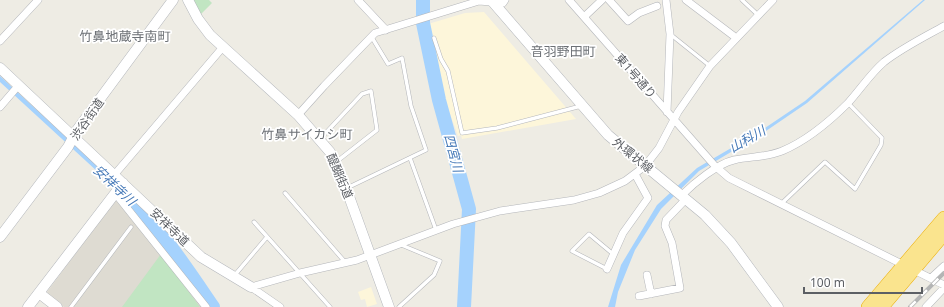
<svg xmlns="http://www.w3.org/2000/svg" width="944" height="307" viewBox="0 0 944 307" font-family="'Noto Sans','Noto Sans JP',sans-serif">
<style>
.commercial{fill:#fdf6da}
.education{fill:#dedbd2}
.green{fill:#c1e5c2}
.water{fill:#a5d2fd}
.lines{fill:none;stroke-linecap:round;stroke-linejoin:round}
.river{stroke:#a5d2fd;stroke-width:14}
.lane-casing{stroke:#b4b6ba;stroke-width:4.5}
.street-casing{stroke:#b4b6ba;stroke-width:8}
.secondary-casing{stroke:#b3b6bb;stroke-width:11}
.highway-casing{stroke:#ecae05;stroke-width:14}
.lane{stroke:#fff;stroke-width:3.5}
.street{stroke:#fff;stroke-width:7}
.secondary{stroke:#fff;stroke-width:10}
.highway{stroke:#fae48e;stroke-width:13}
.rail-casing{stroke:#b4b5b5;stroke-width:4}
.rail{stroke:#fff;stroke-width:2.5;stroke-dasharray:8;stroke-linecap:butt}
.labels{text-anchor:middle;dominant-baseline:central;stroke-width:3.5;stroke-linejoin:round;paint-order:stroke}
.street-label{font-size:12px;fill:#5c5f64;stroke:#fff}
.neighbourhood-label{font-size:13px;fill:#6d7176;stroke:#fff}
.water-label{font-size:13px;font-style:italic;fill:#4478b7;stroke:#fff}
</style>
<rect width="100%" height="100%" fill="#eeece4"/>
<path class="commercial" d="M484 12 576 119 462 139 461 135 458 136 444 97 428 24 465 13Z
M371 287 377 304 367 307 365 299 361 300 358 292Z"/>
<path class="education" d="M116 199 202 307H64L48 295 47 292Z"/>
<path class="green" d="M193 0H209L212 3 201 14Z
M161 254 200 307H122Z"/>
<path class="water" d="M923 0H925L807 103 763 133 699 171 661 209 635 250 618 292 615 307H608L621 265 657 205 697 168 762 130 805 101Z
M0 76 131 197 215 307H209L135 209 111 184 0 82Z"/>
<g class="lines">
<path class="river" d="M423 0V23L439 100 469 209 464 307
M120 189C157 223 185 266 213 307"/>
<g class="lane-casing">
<path id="lane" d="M742 0 758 15
M670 34 710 66
M434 38 441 59 448 71 462 133 497 128 581 106
M321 138 362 94 371 91 377 130 336 162
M410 158 436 230
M347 188 426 150 411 106 402 58 388 64 371 36
M285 193 345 262
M781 204 825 162 855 189 881 145 882 138 848 103
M254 222 330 307
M607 269 572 251 589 234 613 254
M234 276 267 237
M71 307 131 227
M399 307 434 275 440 261 399 244"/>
</g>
<g class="street-casing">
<path id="street" d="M358 0 386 30
M569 0 715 166 729 178 944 285
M609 0 628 21 639 13 657 6
M666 0 670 34 667 112
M686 0 735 37
M584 17 602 0
M0 41 38 0
M0 107 18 86
M298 115 324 86 375 33 479 1 503 3 505 0
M115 174 223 47
M115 193 206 307
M682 195C694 183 717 164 734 160 751 156 764 158 782 151 806 141 829 122 848 103 860 90 870 74 884 62 902 48 924 37 944 26
M607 269 623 233 648 198 635 174
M647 275 651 294
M931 278 944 266
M251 287 300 273 357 260 453 224 500 211 574 200 599 193 625 181 645 166 659 148 678 112 710 66 773 0
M251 287 280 307
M639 296 680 288 672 243 665 226 666 220 686 199
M926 307 944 288"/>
</g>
<g class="secondary-casing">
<path id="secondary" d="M188 0 198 19 210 35 298 115 330 152 346 188 389 307
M491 0 608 135 705 215 731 243 778 307
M0 68 201 257 251 287
M0 237 68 147 77 130 173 0
M39 293 57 307
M28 307 123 183"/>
</g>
<g class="highway-casing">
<path id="highway" d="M868 307 944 218
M882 307 944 234"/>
</g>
<use href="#lane" class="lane"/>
<use href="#street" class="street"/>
<use href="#secondary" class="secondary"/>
<use href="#highway" class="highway"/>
<g class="rail-casing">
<path id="rail" d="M910 307 944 273"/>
</g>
<use href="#rail" class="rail"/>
</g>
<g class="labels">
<g class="street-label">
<text transform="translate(636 76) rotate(49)">東1号通り</text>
<text transform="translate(87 119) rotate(-55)">渋谷街道</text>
<text transform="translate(633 155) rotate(39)">外環状線</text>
<text transform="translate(340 176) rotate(67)">醍醐街道</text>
<text transform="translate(170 227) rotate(44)">安祥寺道</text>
</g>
<g class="neighbourhood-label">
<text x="125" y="36">竹鼻地蔵寺南町</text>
<text x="563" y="51">音羽野田町</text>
<text x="307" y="134">竹鼻サイカシ町</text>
</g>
<g class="water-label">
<text transform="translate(747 139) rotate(-30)">山科川</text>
<text transform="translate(454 153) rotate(75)">四宮川</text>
<text transform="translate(115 185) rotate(43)">安祥寺川</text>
</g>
</g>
<path d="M804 287v6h118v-6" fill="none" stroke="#5c5f64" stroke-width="2"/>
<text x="810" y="287" font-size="12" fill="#5c5f64" stroke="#ffffff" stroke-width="3" paint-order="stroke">100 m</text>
</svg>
